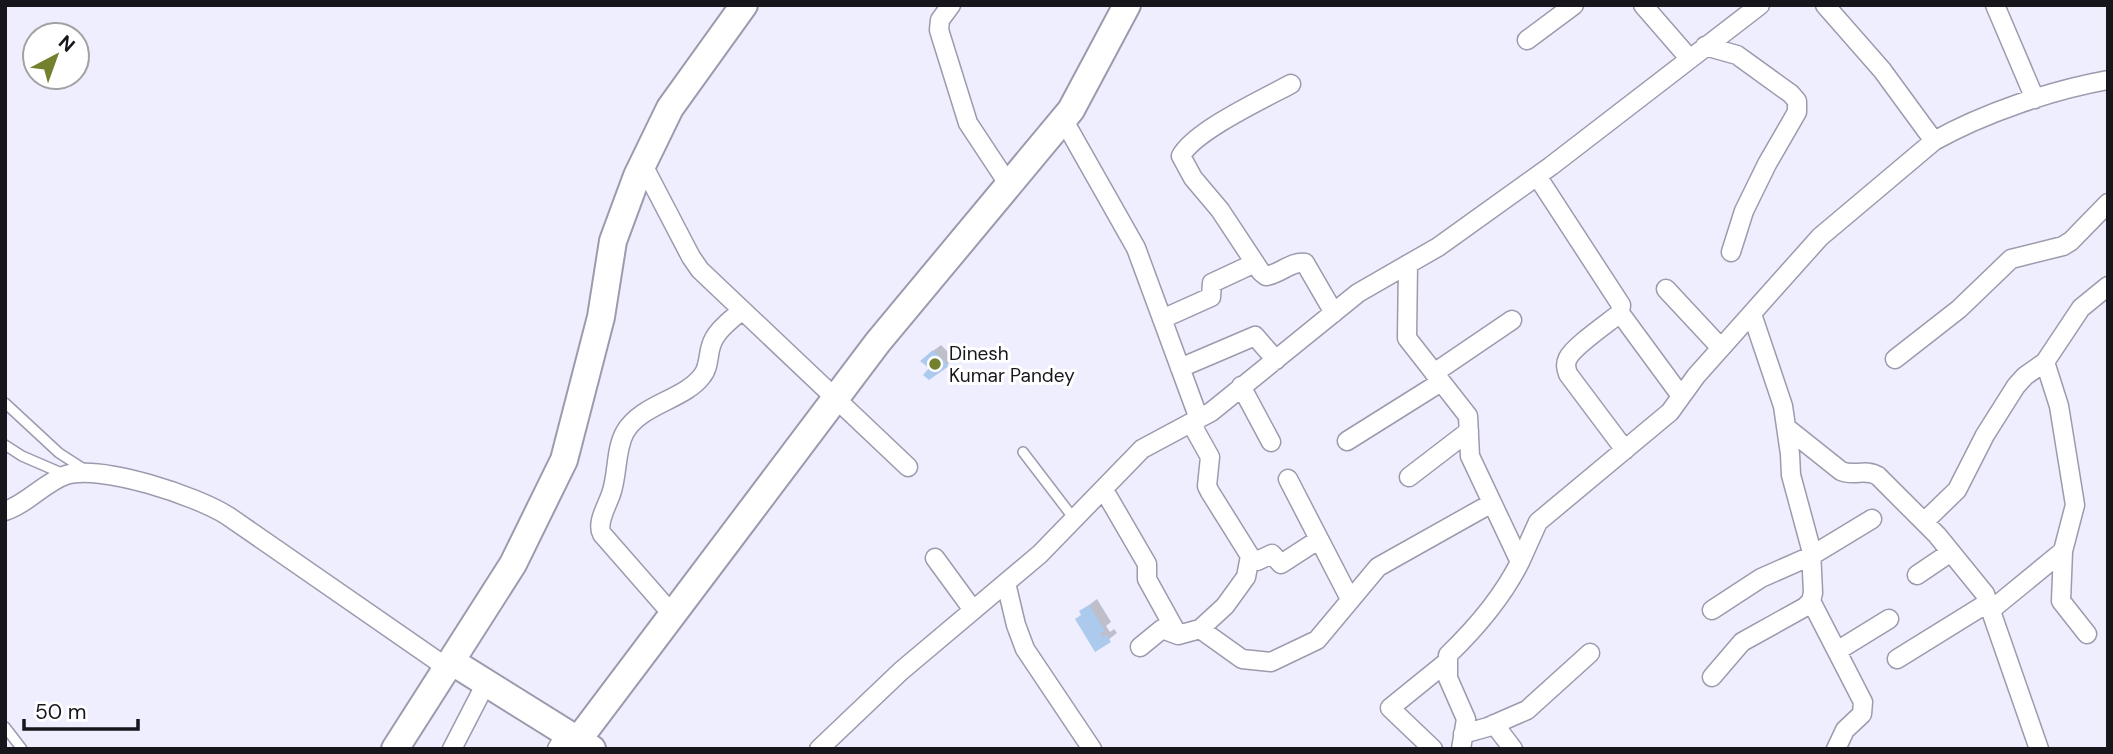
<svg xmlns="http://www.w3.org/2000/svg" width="2113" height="754" viewBox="0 0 2113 754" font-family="'DM Sans',sans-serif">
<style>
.shadow{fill:#0003}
.building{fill:#acc9ee}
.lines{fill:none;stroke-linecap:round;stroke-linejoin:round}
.lane-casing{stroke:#9c9aad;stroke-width:12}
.street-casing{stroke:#9c9aad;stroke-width:21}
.secondary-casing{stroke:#9c9aad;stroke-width:30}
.lane{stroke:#fff;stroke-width:9}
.street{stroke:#fff;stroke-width:18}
.secondary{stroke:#fff;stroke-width:26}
.poi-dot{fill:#73812f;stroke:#fff;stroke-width:2.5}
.labels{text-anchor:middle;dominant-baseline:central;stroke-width:6;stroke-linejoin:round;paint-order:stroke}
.poi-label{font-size:19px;fill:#16161c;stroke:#fff;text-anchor:start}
</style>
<rect width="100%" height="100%" fill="#efeefe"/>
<path class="shadow" d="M941 345 954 358 947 365 932 368 929 354Z
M1097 599 1111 622 1106 626 1110 632 1114 629 1117 633 1096 649 1081 611Z"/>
<path class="building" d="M933 350 949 366 929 380 923 375 929 368 920 361Z
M1089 605 1105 631 1100 634 1102 637 1107 635 1111 642 1095 652 1075 619 1081 615 1079 611Z"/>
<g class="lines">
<g class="lane-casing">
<path id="lane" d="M5 403 59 453 87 471
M5 445 22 456 66 475
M1023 452 1075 520
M5 727 22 749"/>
</g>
<g class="street-casing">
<path id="street" d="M951 5 940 20 939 30 968 123 1009 185
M1643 5 1689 58
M1825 5 1882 70 1934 141
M1995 5 2035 99
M1527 40 1574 5
M1705 46 1737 55 1791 94 1797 101V112L1767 164 1744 211 1731 252
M1291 84C1265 98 1194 131 1181 156L1193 178 1220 210 1261 272 1266 276C1280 274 1291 261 1305 263L1334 313
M1063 119 1136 248 1199 419
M643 165 691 257 700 270 908 467
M1537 176 1621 305 1620 313C1608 323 1574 346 1568 358 1565 364 1566 368 1568 374L1625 450
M1408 264 1407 338 1468 416 1470 456 1520 562C1502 598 1477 627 1448 655V678L1466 719 1461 749
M1666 289 1721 348
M1620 313 1681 396
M1162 319 1211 297 1212 283 1255 263
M1895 359 1959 309 2011 259 2063 246 2071 241 2108 203
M2045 362 2059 406 2075 505 2063 551 2061 601 2087 634
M1180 368 1255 336 1276 360
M1434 373 1512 320
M1241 386 1271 442
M1191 423 1210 457 1207 486 1210 492 1250 556 1257 561 1272 554 1281 564 1318 540
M1787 428 1841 471C1854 477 1865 468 1878 476L1937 535 1985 594 2039 749
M1347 441 1441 382
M1409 477 1469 431
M1288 479 1350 599
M1104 490 1147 564V579L1178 635
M5 511C27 504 45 482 66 475 101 464 197 496 228 516L446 667
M1924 522 1957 490 1985 435 2016 386 2025 376 2045 362 2081 308 2108 286
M935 558 973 610
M1520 562 1538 522 1670 412 1696 376 1820 237 1934 141C1984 113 2052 90 2108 80
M1917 575 1951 552
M1006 583 1016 625 1025 649 1092 749
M1811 601 1863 702 1862 714 1845 730 1836 749
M1712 610 1761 578 1811 556 1872 519
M1991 610 2063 551
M672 614 602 534C596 523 607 506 611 494 618 475 615 450 625 432 641 404 684 400 702 376 709 368 708 355 711 346 715 331 731 320 742 310
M1200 629 1242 659 1271 662 1317 640 1378 567 1492 503
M1140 647 1162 629 1178 635 1200 629 1225 606 1246 577 1250 556
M1837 651 1889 619
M1897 659 1989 602
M1712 677 1742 642 1805 607 1811 601 1813 593 1811 549 1791 475 1790 454 1783 406 1752 314
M1494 724 1513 749
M1463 734 1488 727 1527 710 1590 653
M452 749 486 683
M557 749 566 733
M819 749 901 671 1040 554 1142 449 1211 412 1358 293 1438 247 1551 166 1760 5
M1433 749 1390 708 1448 661"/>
</g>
<g class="secondary-casing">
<path id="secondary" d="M451 661 592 749
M578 740 878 342 1071 110 1127 5
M395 749 513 564 564 460 601 317 613 241 637 176 670 108 744 5"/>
</g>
<use href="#lane" class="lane"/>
<use href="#street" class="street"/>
<use href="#secondary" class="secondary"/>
</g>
<circle class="poi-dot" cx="935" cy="364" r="7"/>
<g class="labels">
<g class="poi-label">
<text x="949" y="353">Dinesh<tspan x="949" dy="22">Kumar Pandey</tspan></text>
</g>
</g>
<rect width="2113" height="754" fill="none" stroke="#16161c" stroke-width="14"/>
<g transform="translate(56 56) rotate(41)"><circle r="33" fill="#ffffff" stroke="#a2a2a4" stroke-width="2"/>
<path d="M0-5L12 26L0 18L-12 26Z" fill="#73812f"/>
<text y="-10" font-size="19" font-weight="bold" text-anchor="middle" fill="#16161c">N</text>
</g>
<path d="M24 719v10h114v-10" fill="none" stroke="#16161c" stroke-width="3.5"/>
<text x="35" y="719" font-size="21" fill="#16161c" stroke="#ffffff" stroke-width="5" paint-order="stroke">50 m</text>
</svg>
